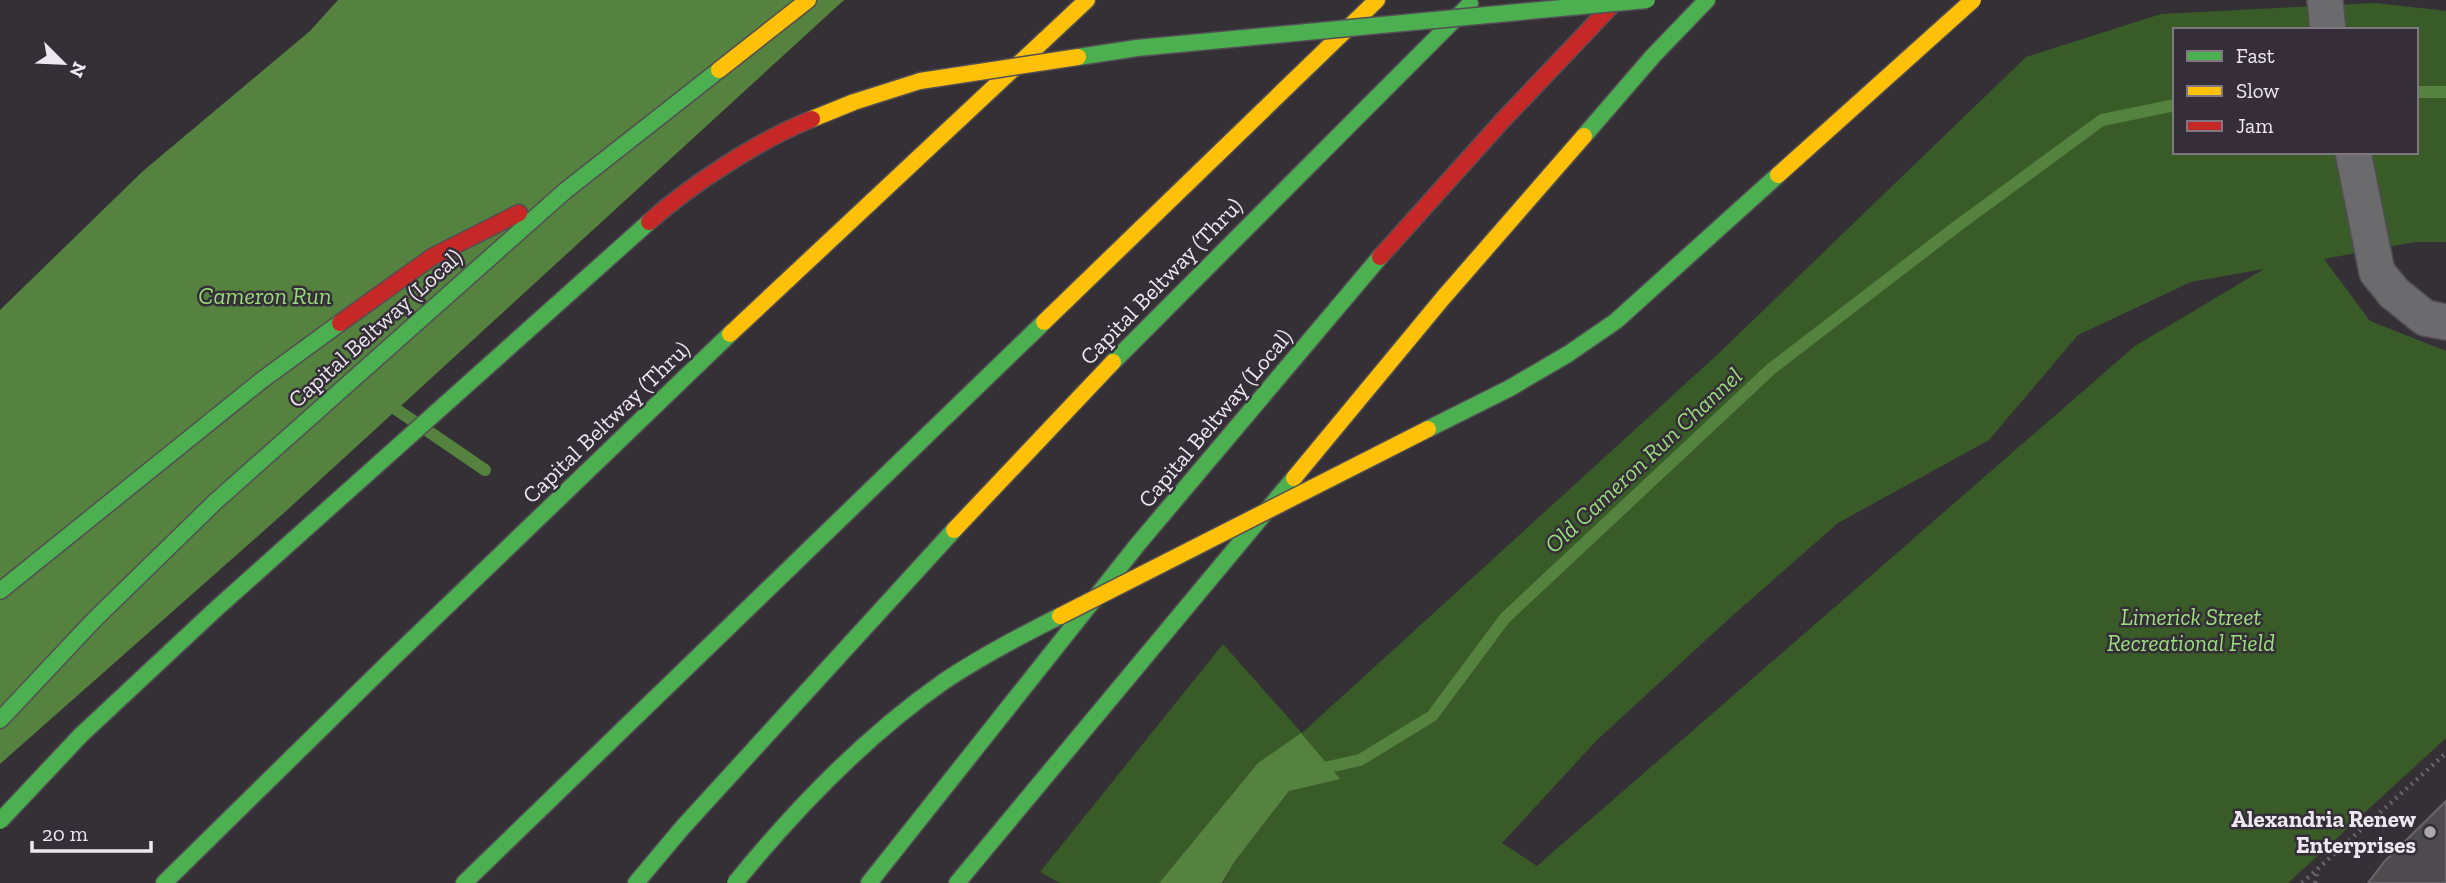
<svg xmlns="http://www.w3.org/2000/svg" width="2446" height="883" viewBox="0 0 2446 883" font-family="'Zilla Slab',serif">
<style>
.green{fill:#395b28;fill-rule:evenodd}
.water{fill:#55823f}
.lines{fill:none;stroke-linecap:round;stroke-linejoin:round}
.stream{stroke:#55823f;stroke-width:12}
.building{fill:#4e4b4f;stroke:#68646a;stroke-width:2}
.street-casing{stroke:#524e53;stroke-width:38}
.fast-casing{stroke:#524e53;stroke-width:19}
.slow-casing{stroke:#524e53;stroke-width:19}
.jam-casing{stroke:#524e53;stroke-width:19}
.path{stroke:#6a676b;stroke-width:4.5;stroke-dasharray:2 5;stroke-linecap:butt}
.street{stroke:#6b6a6c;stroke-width:35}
.fast{stroke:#4caf50;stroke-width:16}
.slow{stroke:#ffc107;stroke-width:16}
.jam{stroke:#c62828;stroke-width:16}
.fast-bridge-casing{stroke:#524e53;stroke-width:19;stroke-linecap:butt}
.slow-bridge-casing{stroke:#524e53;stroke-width:19;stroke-linecap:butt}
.jam-bridge-casing{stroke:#524e53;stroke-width:19;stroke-linecap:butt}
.fast-bridge{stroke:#4caf50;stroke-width:16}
.slow-bridge{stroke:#ffc107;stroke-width:16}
.jam-bridge{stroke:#c62828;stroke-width:16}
.poi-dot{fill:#aca8ae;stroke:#352e38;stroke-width:2.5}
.labels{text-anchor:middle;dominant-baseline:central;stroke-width:5;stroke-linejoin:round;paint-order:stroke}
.street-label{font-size:23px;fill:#ede8ef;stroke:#352e38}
.park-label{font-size:23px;font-style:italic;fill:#9bdf7c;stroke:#352e38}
.poi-label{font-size:23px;font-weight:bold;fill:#ede8ef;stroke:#352e38;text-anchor:end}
.water-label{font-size:24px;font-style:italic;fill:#98dc79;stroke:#352e38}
</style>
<rect width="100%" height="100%" fill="#343036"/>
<path class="green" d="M2375 3 2446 11V242H2415L2324 259 2370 321 2446 351V738L2288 883H1223L1235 861 1289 791 1258 763 1159 883H1060L1040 872 1223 644 1302 733 1718 354 2026 57 2161 14ZM2175 30H2416V152H2175ZM2264 269 2135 346 1537 866 1502 843 1597 740 1732 616 1838 523 1989 440 2078 335 2191 282Z"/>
<path class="water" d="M338 0H844L285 512 0 764V310L143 171 310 31Z
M1301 733 1340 779 1289 791 1235 861 1222 883H1159L1258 763Z"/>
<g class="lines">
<path class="stream" d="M2416 92H2446
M384 401 485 470
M1315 770 1360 760 1432 716 1505 618 1771 369 1956 227 2102 120 2175 105"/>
</g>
<path class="building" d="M2446 801V883H2368L2384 862Z"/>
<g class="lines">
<g class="street-casing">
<path id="street" d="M2325 0 2328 30
M2353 152 2377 272 2394 293 2425 318 2446 322"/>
</g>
<g class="fast-casing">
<path id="fast" d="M1584 136 1653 56 1707 0
M1113 362 1470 4
M0 591 262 380 340 323
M0 720 94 620 215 502 565 191 719 70
M164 883 392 659 730 334
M464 883 1044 322
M636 883 683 827 954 530
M869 883 1138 544 1380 257
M957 883 1294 478"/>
</g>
<g class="slow-casing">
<path id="slow" d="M719 70 808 0
M1044 322 1377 0
M730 334 1087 0
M1294 478 1443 298 1584 136
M954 530 1113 362"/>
</g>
<g class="jam-casing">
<path id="jam" d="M1380 257 1503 120 1617 0
M340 323 432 257 519 213"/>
</g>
<path class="path" d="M2302 883 2446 753
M2315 883 2318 869"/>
<use href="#street" class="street"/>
<use href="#fast" class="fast"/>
<use href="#slow" class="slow"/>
<use href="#jam" class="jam"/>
<g class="fast-bridge-casing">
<path id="fast-bridge" d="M1078 57 1137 48 1647 0
M1428 429 1510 388 1568 354 1616 321 1778 175
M0 821 81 735 217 608 649 222
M735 883C796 808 863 738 943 682 980 657 1020 636 1060 616"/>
</g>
<g class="slow-bridge-casing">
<path id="slow-bridge" d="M812 119 854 102 920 81 1078 57
M1778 175 1973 0
M1060 616 1428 429"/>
</g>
<g class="jam-bridge-casing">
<path id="jam-bridge" d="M649 222C690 185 761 139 812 119"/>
</g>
<use href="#fast-bridge" class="fast-bridge"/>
<use href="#slow-bridge" class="slow-bridge"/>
<use href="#jam-bridge" class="jam-bridge"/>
</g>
<circle class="poi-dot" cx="2430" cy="832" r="7"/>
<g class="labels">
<g class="street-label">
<text transform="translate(1161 281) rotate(-46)">Capital Beltway (Thru)</text>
<text transform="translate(375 328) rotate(-42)">Capital Beltway (Local)</text>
<text transform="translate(1215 418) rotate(-50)">Capital Beltway (Local)</text>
<text transform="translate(606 422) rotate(-44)">Capital Beltway (Thru)</text>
</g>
<g class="park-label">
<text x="2191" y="617">Limerick Street<tspan x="2191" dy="26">Recreational Field</tspan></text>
</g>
<g class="poi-label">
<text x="2416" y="819">Alexandria Renew<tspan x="2416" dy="26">Enterprises</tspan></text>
</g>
<g class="water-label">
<text x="265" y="295">Cameron Run</text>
<text transform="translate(1643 460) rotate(-43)">Old Cameron Run Channel</text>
</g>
</g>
<rect x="2173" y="28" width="245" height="126" fill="#352e38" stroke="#7f7881" stroke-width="2"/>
<rect x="2187" y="51" width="35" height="10" fill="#4caf50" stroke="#7f7881" stroke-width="2"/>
<text x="2236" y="63" font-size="21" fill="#ede8ef">Fast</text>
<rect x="2187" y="86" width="35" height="10" fill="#ffc107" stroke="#7f7881" stroke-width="2"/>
<text x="2236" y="98" font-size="21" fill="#ede8ef">Slow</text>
<rect x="2187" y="121" width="35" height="10" fill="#c62828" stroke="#7f7881" stroke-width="2"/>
<text x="2236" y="133" font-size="21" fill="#ede8ef">Jam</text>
<g transform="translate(63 63) rotate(114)" stroke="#352e38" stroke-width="5" paint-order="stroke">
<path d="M0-5L12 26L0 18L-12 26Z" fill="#ede8ef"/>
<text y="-10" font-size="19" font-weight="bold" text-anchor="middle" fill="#ede8ef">N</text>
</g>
<path d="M32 841v10h119v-10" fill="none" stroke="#ede8ef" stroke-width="3.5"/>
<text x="42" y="841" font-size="21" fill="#ede8ef" stroke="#352e38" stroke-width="5" paint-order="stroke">20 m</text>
</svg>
